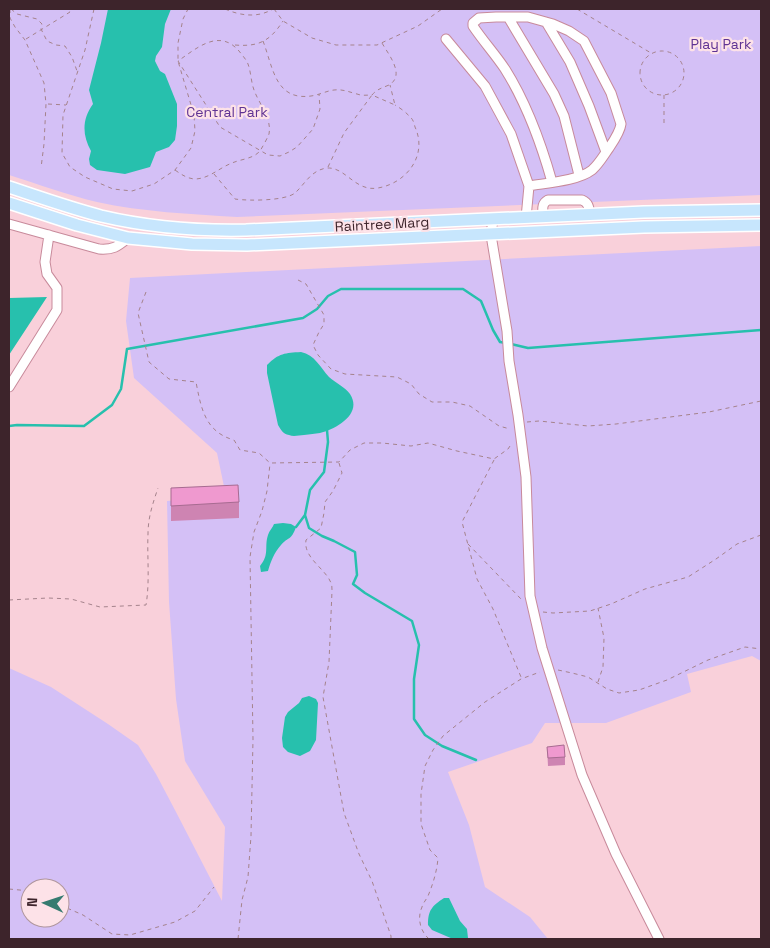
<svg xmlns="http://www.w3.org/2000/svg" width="770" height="948" viewBox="0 0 770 948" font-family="'Space Grotesk',sans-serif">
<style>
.green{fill:#d4c0f6;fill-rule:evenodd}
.water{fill:#27c0ad}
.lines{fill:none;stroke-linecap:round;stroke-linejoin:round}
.stream{stroke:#27c0ad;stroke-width:2.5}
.minor-casing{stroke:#c88a9b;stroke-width:11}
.major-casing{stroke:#fff;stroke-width:14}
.path{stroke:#a5838c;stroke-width:1;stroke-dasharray:4 4;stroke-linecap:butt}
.minor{stroke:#fff;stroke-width:9}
.major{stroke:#c7e6fd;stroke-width:11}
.wall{fill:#ce84b2}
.building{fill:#ef99cf;stroke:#a76b91}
.labels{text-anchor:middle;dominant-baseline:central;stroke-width:4.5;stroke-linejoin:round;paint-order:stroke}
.park-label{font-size:14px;fill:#5f3293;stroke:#fde2e8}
.street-label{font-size:14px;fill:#3d242b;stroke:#fde2e8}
</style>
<rect width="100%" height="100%" fill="#f9d0da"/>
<path class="green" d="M9 9H761V195L237 217C190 214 143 212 97 202 67 195 38 184 9 175Z
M761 246V661L752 656 687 674 691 692 606 723H545L532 743 448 772 469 825 485 887 530 917 548 939H9V668L51 687 108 724 138 745 156 774 176 812 222 901 225 827 185 761 176 699 169 602 167 501 226 496 217 453 134 378 126 321 130 278ZM30 888H60V918H30Z"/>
<path class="water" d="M108 9H171L165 24 162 47 156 56 155 61 160 71 165 74 177 104V126L175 140 169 147 156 152 150 167 125 174 97 170 90 165 89 159 91 151C82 135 82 119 93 104L89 90 101 43Z
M47 297 9 355V298Z
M301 352C315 355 320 367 329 377 336 383 345 387 350 394 363 414 336 429 320 433 315 434 310 434 304 435 299 435 294 437 289 435 283 434 281 430 278 425L267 373V365C279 353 285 353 301 352Z
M283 523 291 524 296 527C291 541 289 536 281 545 274 553 271 561 268 571L261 572 260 566C270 554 264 547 268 535 269 531 273 527 274 524Z
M309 696 316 699 318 703 316 740 310 751 300 756 288 752 283 747 282 738 285 717 288 712 299 703 302 698Z
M444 898H449L460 921 467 929 468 938 467 939H453L432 930 428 925C428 910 432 906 444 898Z"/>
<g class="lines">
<path class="stream" d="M511 344 528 348 761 330
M9 426 17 425 84 426 112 405 121 389 127 349 303 318 317 309 328 296 341 289H463L481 301 493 330 500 342 506 343
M305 515 310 490 324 472 328 442 327 430
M296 527 305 515 309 528 322 536 334 541 355 552 357 575 353 584 365 593 412 621 419 645 414 679V719L425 735 442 746 476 760"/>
<g class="minor-casing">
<path id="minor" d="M508 17 554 94 564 116 579 175
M546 22 570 62 589 106 606 152
M446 39 485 86 511 134 529 186
M543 217C543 209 541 204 548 200H582C589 203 589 208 590 215
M526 218 529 186C546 183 578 181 592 170 599 164 604 155 609 148 613 142 620 132 621 124L611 93 584 41 569 31 553 24 528 17H496L479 18 473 23V26C483 41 495 54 505 69 527 104 541 143 552 182
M493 219 491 235 507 331 509 361 518 415 526 477 530 596 542 648 582 775 616 854 659 939
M9 224 99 249C113 250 117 247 128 238
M9 387 57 310V288L47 274 45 262 49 235"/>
</g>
<g class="major-casing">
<path id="major" d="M9 187C39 197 70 208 101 216 148 227 198 231 246 230L644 212 761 210
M9 203 77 225 128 238 192 244 247 245 644 227 761 225"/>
</g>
<path class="path" d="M10 9V18L15 27 25 40 44 83 46 104 44 144 41 168
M11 9 17 14 37 19 42 24 41 29 47 41 56 45 65 46 72 57 77 71
M94 9 85 50 63 115 62 153 70 167 85 177 113 189 132 191 154 184 175 170 191 148 195 131 194 115 178 61V43L183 19 188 9
M225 9C241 16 258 18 273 9
M274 9 283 21 312 38 336 45H377L418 26 442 9
M577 9 651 53
M26 39 70 12 68 9
M263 41C273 67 275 101 311 96 319 95 326 91 334 90 343 89 349 92 357 94 362 96 367 95 372 95 377 89 382 88 389 85 406 75 388 54 382 43
M235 45C259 47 270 41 283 21
M640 73a22 22 0 1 1 44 0a22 22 0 1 1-44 0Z
M664 95V124
M48 104 66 105
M328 167 344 133 372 95 395 105 390 85
M175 170C182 175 188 179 196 179 210 178 219 168 232 163 241 159 253 159 260 151 263 146 267 139 269 134 272 118 259 104 254 90 251 82 251 72 248 64 246 59 242 55 239 51 219 28 197 48 178 61L220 127 268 155 280 156 289 152 297 147 313 129 320 109 319 94
M214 174 235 199C248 201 285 201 295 193 305 184 311 170 327 168 346 167 355 192 378 188 407 183 428 155 415 127 414 123 413 119 410 117 406 112 400 108 395 105
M298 280 306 284 324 315V324L319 332 313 345 318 355 331 369 345 374 397 377 411 384 419 394 432 402H452L470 406 499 426 510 429
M146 292 138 313 149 362 169 379 196 382C201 408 205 432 234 440L240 450 259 453 270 463 339 462 350 450 364 443H382L411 446 428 443 457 451 494 459 508 449 512 443
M527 422 539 421 588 426 616 424 709 412 761 401
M494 460 462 522 477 579 493 609 521 677
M339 463 342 473 333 491 325 502 324 513 321 528 306 540C303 558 326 569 331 583 332 585 332 588 332 591L329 662 323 697 344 813 359 854 372 881 391 936V939
M468 544 521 599
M9 600 48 598 71 599 100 607 146 605C150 581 147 557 148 534 148 517 153 503 158 488
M543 612 553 613 590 611 611 604 645 589 688 577 716 559 737 544 761 535
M558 670 572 673 588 677 607 689 619 693 639 690 667 680 708 660 745 647 761 649
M598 682 603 667 604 638 598 608
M9 889 30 891
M60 905 83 915 112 934 130 935 175 922 195 911 214 887
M238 939 242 900 248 877 251 836 253 739 250 557 254 532 262 511 267 491 270 464
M429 939C420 931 417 918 422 907 423 903 426 900 428 896 433 884 437 871 438 858L430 850 421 824V794L425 766 433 750 443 736 485 702 521 679 540 672"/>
<use href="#minor" class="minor"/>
<use href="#major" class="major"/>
</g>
<path class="wall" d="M171 488 239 502V518L171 521Z
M547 747 565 757V765L548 766Z"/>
<path class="building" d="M238 485 239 502 171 506V488Z
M564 745 565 757 548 758 547 747Z"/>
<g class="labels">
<g class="park-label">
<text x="721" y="44">Play Park</text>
<text x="227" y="112">Central Park</text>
</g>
<g class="street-label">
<text transform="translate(382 224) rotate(-3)">Raintree Marg</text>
</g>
</g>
<rect width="770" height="948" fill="none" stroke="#3d242b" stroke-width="20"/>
<g transform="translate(45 903) rotate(273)"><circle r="24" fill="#fde2e8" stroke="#b0969c"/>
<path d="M0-4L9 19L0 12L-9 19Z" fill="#367b70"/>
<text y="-8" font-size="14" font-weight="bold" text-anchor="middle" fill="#3d242b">N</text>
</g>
</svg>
